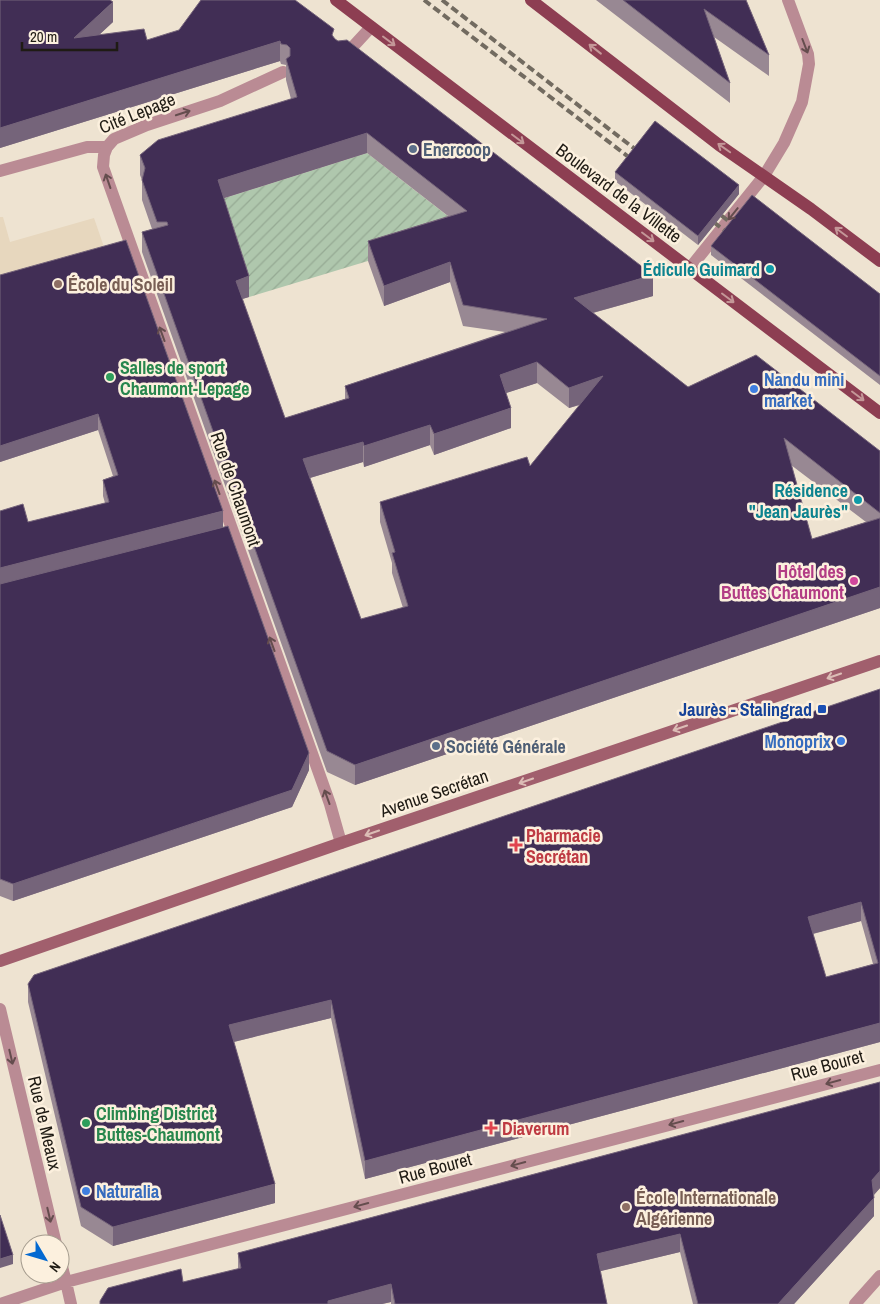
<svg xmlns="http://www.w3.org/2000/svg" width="880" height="1304" viewBox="0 0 880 1304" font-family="'Archivo Narrow',sans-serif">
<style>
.built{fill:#e7d7be}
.garden{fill:url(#garden-furrows)}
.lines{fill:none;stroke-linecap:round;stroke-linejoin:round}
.pedestrian{stroke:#ba8b94;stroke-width:12}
.minor{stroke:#ba8b94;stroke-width:12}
.tertiary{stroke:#ba8b94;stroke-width:12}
.secondary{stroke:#a15f6d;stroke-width:12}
.primary{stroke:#8d3e52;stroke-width:12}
.rail{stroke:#726b60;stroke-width:4;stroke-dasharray:8 4;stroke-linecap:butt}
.wall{fill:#988893;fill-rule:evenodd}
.shaded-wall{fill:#75647a}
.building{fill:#412e55;stroke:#75647a;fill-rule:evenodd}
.oneway{stroke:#c49798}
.oneway2{stroke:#654d4e}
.oneway3{stroke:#dcbdb6}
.service-dot{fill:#5c6f8a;stroke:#fcf0de;stroke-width:2}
.culture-dot{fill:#0f9aa8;stroke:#fcf0de;stroke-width:2}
.education-dot{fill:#8d6e63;stroke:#fcf0de;stroke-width:2}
.leisure-dot{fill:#2e9e5b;stroke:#fcf0de;stroke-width:2}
.shop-dot{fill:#3f7fe0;stroke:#fcf0de;stroke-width:2}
.hotel-dot{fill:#d1479c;stroke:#fcf0de;stroke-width:2}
.transit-dot{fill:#1a4fb4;stroke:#fcf0de;stroke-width:2}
.health-dot{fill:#e0444e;stroke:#fcf0de;stroke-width:2}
.labels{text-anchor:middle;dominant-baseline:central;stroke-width:5;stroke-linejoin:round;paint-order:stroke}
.street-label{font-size:18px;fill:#1f1b14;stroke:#fcf0de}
.service-label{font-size:18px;font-weight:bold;fill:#4e5e75;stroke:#fcf0de;text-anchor:start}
.culture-label{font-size:18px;font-weight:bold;fill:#0d838f;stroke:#fcf0de;text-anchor:end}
.education-label{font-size:18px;font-weight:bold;fill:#785e54;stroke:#fcf0de;text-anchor:start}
.leisure-label{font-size:18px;font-weight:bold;fill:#27864d;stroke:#fcf0de;text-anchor:start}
.shop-label{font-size:18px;font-weight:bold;fill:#366cbe;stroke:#fcf0de;text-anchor:start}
.hotel-label{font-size:18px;font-weight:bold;fill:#b23c85;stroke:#fcf0de;text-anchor:end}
.transit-label{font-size:18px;font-weight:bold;fill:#164399;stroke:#fcf0de;text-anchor:end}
.health-label{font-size:18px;font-weight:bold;fill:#be3a42;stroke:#fcf0de;text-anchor:start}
</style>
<defs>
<pattern id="garden-furrows" width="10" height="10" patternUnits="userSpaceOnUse" patternTransform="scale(1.25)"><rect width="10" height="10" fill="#afc7ad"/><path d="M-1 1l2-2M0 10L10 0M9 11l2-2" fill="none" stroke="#96aa94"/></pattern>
</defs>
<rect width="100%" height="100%" fill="#eee3d1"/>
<path class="built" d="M0 217H3L10 242 94 218 134 334 0 379Z"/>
<path class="garden" d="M367 153 467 231 249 297 218 200Z"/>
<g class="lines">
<path class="pedestrian" d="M0 171 87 147H107
M0 1009 56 1244
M60 1259 66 1282"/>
<path class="minor" d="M342 54 348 52 371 27
M283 72 220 101 147 125 114 139 107 147 104 155 103 167 330 804 341 843
M764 176 784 143 802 102 809 64 808 54 788 0
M66 1282 71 1304
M0 1304 66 1282 880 1070
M855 1304 880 1276"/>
<path class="tertiary" d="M690 268 764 176"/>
<path class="secondary" d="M0 961 341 843 880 661"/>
<path class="primary" d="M336 0 880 413
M531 0 719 145 811 209 880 261"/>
<path class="rail" d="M424 0 639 165
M442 0 644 156
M712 208 741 231
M704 215 736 239"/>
</g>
<path class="wall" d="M0 0 113 22 99 35 147 40 334 38 335 39 653 296 593 313 688 387 880 451V608L355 785 327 772 142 252V232L152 229 142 200V180L140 175V155L291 99 286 80V65L281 64 280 61 0 148ZM367 153 448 216 368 241V261L384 306 450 282 463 326 505 332 345 386V399L285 418 242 299 249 297 224 198ZM537 383 569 408 580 405 530 466 380 502V522L392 563V573L403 608 361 619 310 478 363 462 364 467 430 445 434 455 511 428 506 393ZM791 465 866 522 812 539Z
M596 0H746L769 55V76L714 37 730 83V103Z
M615 172 739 194 698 245 615 181Z
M711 246 880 294V385L711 255Z
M0 275 223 527 309 770 292 807 13 901 0 896V511L28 522 105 503 103 496V480L113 476 98 430 0 462Z
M880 689V1042L365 1179 331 1018 234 1042 275 1203 113 1246 81 1226 28 1002V984ZM861 921 873 964 826 977 813 934Z
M880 1082V1188L873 1196 874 1216 794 1304H693L680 1252 600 1271 607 1304H391V1302L382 1304H100V1301L183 1282 238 1269V1253Z"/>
<path class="shaded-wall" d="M113 2V22L74 58V38Z
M280 41V61L0 148V128Z
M367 133V153L218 200V180Z
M739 185V194L698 245V236Z
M450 262V282L384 306V286Z
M653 275V296L574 318V298Z
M249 276V297L236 301V281Z
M537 362V383L500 395V375Z
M603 376V397L569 408V388Z
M511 408V428L434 455V434Z
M98 414V430L0 462V446Z
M430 425V445L364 467V446Z
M363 442V462L303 480V459Z
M223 511V527L0 585V568Z
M880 587V608L355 785V765Z
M309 753V770L292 807 13 901V884Z
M861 902V921L808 935V917Z
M331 1000V1018L229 1043V1025Z
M880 1023V1042L365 1179V1161Z
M880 1171V1188L872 1197V1180Z
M275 1184V1203L113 1246V1227Z
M874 1198V1216L794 1304H778Z
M680 1234V1252L597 1272V1254Z
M13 1255V1264L0 1268V1259Z
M391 1284V1302L382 1304H328V1301Z"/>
<path class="building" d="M0 0H110L113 2 74 38 144 29 147 40 179 30 201 0H295L334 29 332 35 335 39 338 41 347 40 653 275 574 298 688 387 756 355 880 451V513L784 438 812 539 880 518V587L355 765 327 751 142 232 168 225 167 222H157L142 180 145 168 140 155 158 140 297 97 286 59 290 56V48L287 45 281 44 280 41 0 128ZM367 133 467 211 368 241 384 286 450 262 463 305 547 319 345 386 349 398 285 418 236 281 249 276 218 180ZM537 362 569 388 603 376 530 466 527 457 380 502 395 552 392 553 408 606 361 619 303 459 363 442 364 446 430 425 434 434 511 408 500 375Z
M623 0H746L769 55 704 9 730 83Z
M655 121 739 185 698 236 615 172Z
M752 195 880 294V376L711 246Z
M126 240 223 511 0 568V511L23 504 28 522 109 502 103 480 118 475 98 414 0 446V275Z
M228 526 309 753 292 790 13 884 0 879V584Z
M880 689V1023L365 1161 331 1000 229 1025 275 1184 113 1227 81 1207 28 984 34 975ZM861 902 878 963 826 977 808 917Z
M880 1082V1171L872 1180 874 1198 778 1304H698L680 1234 597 1254 607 1304H395L391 1284 328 1301V1304H100V1301L108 1288 181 1269 183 1282 241 1268 238 1253Z
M0 1215 13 1255 0 1259Z"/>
<defs><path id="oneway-shaft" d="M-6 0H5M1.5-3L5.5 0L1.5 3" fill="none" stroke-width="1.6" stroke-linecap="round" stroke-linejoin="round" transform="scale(1.25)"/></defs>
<g class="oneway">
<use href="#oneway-shaft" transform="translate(389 41) rotate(37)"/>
<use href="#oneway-shaft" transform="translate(595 49) rotate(-142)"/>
<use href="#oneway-shaft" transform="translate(518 139) rotate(37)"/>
<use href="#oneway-shaft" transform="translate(724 148) rotate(-145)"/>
<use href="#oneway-shaft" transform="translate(841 232) rotate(-143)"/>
<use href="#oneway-shaft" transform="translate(648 237) rotate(37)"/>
<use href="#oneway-shaft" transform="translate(728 298) rotate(37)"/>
<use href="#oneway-shaft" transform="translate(858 396) rotate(37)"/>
</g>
<g class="oneway2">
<use href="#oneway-shaft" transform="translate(805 46) rotate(69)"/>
<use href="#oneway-shaft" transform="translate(183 113) rotate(-18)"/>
<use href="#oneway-shaft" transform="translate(108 181) rotate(-109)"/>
<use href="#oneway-shaft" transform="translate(733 214) rotate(129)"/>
<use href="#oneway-shaft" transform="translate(162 334) rotate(-110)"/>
<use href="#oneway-shaft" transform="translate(217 487) rotate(-110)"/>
<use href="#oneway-shaft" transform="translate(272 644) rotate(-110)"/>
<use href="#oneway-shaft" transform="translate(327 797) rotate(-110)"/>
<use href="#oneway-shaft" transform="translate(11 1057) rotate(77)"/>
<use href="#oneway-shaft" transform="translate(833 1082) rotate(165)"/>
<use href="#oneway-shaft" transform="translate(676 1123) rotate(165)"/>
<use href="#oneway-shaft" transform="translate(518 1164) rotate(165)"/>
<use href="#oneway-shaft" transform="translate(361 1205) rotate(165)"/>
<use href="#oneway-shaft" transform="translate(49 1215) rotate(77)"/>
</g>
<g class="oneway3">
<use href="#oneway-shaft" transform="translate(834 676) rotate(161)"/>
<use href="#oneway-shaft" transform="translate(680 728) rotate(161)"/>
<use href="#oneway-shaft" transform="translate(526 781) rotate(161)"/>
<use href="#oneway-shaft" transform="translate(372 833) rotate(161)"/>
</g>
<g class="service-dot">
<circle cx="413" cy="149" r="5"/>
<circle cx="436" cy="746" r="5"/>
</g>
<g class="culture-dot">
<circle cx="770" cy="269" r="5"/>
<circle cx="858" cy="500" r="5"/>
</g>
<g class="education-dot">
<circle cx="58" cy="284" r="5"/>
<circle cx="626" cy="1207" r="5"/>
</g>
<g class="leisure-dot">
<circle cx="110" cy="377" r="5"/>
<circle cx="86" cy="1123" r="5"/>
</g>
<g class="shop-dot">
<circle cx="754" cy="389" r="5"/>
<circle cx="841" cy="741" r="5"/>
<circle cx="86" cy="1191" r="5"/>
</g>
<circle class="hotel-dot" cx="854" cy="581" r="5"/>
<rect class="transit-dot" x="817" y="704" width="10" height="10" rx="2.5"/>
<g class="health-dot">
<path d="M513.5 837.5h5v5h5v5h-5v5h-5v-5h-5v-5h5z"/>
<path d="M488.5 1120.5h5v5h5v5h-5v5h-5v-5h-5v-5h5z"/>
</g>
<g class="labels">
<g class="street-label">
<text transform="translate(137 113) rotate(-22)">Cité Lepage</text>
<text transform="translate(619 193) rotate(37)">Boulevard de la Villette</text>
<text transform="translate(236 489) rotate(71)">Rue de Chaumont</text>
<text transform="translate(434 793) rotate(-19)">Avenue Secrétan</text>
<text transform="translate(827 1065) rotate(-15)">Rue Bouret</text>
<text transform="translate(45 1123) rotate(77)">Rue de Meaux</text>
<text transform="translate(435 1168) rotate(-15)">Rue Bouret</text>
</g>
<g class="service-label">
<text x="423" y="149">Enercoop</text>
<text x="446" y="746">Société Générale</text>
</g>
<g class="culture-label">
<text x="760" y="269">Édicule Guimard</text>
<text x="848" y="490">Résidence<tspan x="848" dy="21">"Jean Jaurès"</tspan></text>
</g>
<g class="education-label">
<text x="68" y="284">École du Soleil</text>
<text x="636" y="1197">École Internationale<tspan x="636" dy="21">Algérienne</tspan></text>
</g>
<g class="leisure-label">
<text x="120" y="367">Salles de sport<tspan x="120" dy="21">Chaumont-Lepage</tspan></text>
<text x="96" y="1113">Climbing District<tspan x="96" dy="21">Buttes-Chaumont</tspan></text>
</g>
<g class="shop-label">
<text x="764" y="379">Nandu mini<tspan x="764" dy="21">market</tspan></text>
<text x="831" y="741" text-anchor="end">Monoprix</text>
<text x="96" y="1191">Naturalia</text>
</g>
<g class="hotel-label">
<text x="844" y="571">Hôtel des<tspan x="844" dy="21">Buttes Chaumont</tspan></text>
</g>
<g class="transit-label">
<text x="812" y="709">Jaurès - Stalingrad</text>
</g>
<g class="health-label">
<text x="526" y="835">Pharmacie<tspan x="526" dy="21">Secrétan</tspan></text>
<text x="502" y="1128">Diaverum</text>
</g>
</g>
<g transform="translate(45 1259) rotate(128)"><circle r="24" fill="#fcf0de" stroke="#a49b8d"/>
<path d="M0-4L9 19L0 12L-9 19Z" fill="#0469d1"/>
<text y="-8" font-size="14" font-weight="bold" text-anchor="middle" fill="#1f1b14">N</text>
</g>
<path d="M22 42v8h95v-8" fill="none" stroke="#1f1b14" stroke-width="2.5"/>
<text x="30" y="42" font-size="15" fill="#1f1b14" stroke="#fcf0de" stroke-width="4" paint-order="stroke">20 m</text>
</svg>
